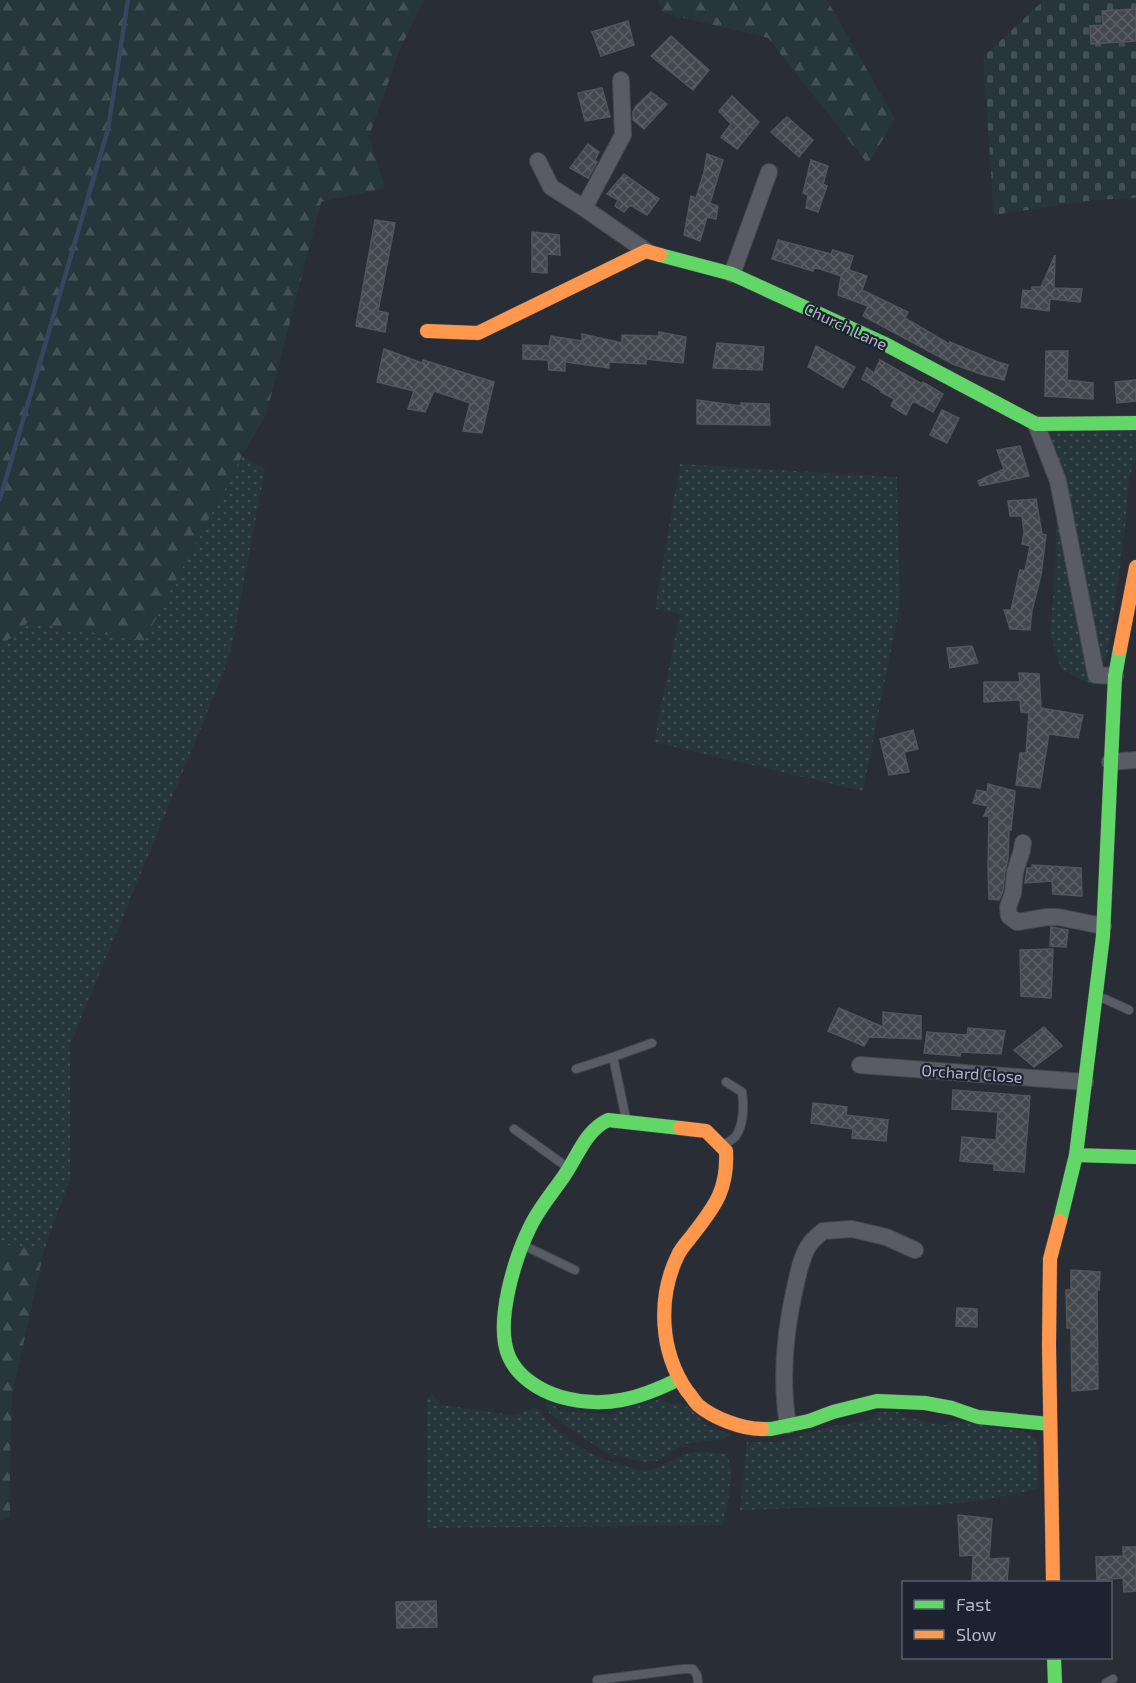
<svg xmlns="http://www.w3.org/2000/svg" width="1136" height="1683" viewBox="0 0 1136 1683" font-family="'Exo 2',sans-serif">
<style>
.grass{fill:url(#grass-dots)}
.forest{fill:url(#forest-firs)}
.cemetery{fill:url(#cemetery-stones)}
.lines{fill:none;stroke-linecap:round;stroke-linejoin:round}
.stream{stroke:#38455f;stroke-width:4.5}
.building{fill:url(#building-cross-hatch);stroke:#51555d;stroke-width:1.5}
.lane-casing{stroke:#45484f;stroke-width:10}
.street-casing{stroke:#45484f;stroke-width:18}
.fast-casing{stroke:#45484f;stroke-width:15}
.slow-casing{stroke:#45484f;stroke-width:15}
.lane{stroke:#595c64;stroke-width:8}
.street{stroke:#595c64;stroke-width:16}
.fast{stroke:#63d668;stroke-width:14}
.slow{stroke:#ff974d;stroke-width:14}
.labels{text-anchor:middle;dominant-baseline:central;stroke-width:4.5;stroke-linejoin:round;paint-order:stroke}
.street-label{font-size:16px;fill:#b3b8c7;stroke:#1d2230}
</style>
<defs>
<pattern id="grass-dots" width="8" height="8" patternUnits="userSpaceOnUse" patternTransform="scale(1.5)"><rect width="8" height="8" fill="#26363b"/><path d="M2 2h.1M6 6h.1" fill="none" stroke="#435156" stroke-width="1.8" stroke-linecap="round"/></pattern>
<pattern id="forest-firs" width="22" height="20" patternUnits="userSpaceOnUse" patternTransform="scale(1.5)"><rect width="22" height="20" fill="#26363b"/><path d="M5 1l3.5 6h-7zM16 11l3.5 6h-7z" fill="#435156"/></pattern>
<pattern id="cemetery-stones" width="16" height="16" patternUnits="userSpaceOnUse" patternTransform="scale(1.5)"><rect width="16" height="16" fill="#26363b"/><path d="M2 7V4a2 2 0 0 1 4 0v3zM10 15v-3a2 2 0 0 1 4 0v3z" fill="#435156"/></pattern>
<pattern id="building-cross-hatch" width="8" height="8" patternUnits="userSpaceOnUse" patternTransform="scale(1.5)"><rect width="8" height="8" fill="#43474e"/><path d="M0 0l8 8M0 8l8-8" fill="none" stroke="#5c5f66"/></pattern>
</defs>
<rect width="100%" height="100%" fill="#292d36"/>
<path class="grass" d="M1036 424 1136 428V459L1129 477 1124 538 1107 658 1094 686 1061 669 1050 632 1054 587 1058 481Z
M242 456 265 469 232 645 223 674 70 1045V1180L44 1250 0 1244V647L27 622 144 640Z
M680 464 897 477 900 604 863 791 654 742 680 614 655 609Z
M432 1394 441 1405 514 1415 536 1407C558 1437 596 1461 633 1468 639 1469 645 1471 651 1470 665 1467 675 1456 689 1453 701 1450 714 1453 726 1454 737 1467 726 1508 723 1525L427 1528V1399Z
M660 1399 672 1404 681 1403 693 1411 706 1425 716 1430 731 1434 724 1439 684 1444 657 1461 643 1462 607 1453 576 1433 549 1413 546 1403 555 1406 559 1411 612 1415 619 1410Z
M877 1412H900L905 1417 945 1425 955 1421 1022 1431 1035 1438 1038 1446V1489L990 1499 940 1505 894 1507H826L740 1510 747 1442H778L836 1425 840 1426 869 1420Z"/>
<path class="forest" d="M0 0H424L401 47 369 136 385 188 321 202 266 415 242 456 144 641 28 622 0 647Z
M658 0H827L895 119 868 164 768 38 662 13Z
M0 1244 44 1250 12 1396 10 1458V1518L0 1521Z"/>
<path class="cemetery" d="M1044 0H1136V198L1093 200 994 215 983 57Z"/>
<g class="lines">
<path class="stream" d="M0 499 108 129 128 0"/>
</g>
<path class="building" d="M1136 9V41L1091 44 1090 26 1103 25 1102 11Z
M628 21 634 45 601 56 592 32Z
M671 36 709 70 693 90 651 56Z
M602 88 610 117 585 121 578 93Z
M651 92 667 104 644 129 633 120V112L636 106Z
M732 96 759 122 737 149 721 137 731 124 719 111Z
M787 117 813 140 799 157 771 132Z
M588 144 599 152 595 160 597 162 588 178 570 168Z
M707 154 723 160 710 203 718 206 716 219 707 217 700 241 684 235 691 196 696 198 704 172Z
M811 160 828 166 823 184 827 186 818 212 806 208 808 195 803 193Z
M624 174 659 199 647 215 630 205 624 212 615 206 618 200 607 194Z
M375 220 395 223 378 311 388 313 385 332 356 326Z
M532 232 559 235 560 255 547 254V273L532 272Z
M778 240 831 254 833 250 853 256 849 270 867 276 862 290 908 312 905 318 949 344 950 342 998 362 1008 365 1004 380 981 374 953 364 863 316 868 306 838 295 841 276 814 267 813 271 772 259Z
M1055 255 1054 288 1082 289 1080 302 1050 299 1049 311 1021 307 1023 290 1032 291V287H1041Z
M659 332 686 337 683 363 646 359V364L609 362V368L565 362V371L549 370 548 360 523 359V345L549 346 551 336 582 341V334L622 343V335L659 336Z
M717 343 764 347 762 370 713 368Z
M816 346 855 367 843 388 808 367Z
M384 349 422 363 423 360 494 382 482 433 463 431 470 403 434 391 425 412 408 409 414 391 377 382Z
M1046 351H1068L1067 380 1093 383V399L1045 396Z
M880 360 922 384 923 382 943 394 933 412 913 401 906 415 891 406 894 399 881 392 882 391 862 379 867 368 874 373Z
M1136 380V401L1117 403 1115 382Z
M697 400 741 406V403L769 404 770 425 697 424Z
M942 410 959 418 947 443 930 435Z
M1020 446 1029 476 980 486 978 481 1004 469 997 450Z
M1036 499 1042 534 1046 535 1041 575 1032 610 1030 630 1010 629 1004 610H1011L1020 570 1025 571 1030 546 1022 544 1024 533 1022 516H1010L1008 501Z
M972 646 978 663 950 668 947 648Z
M1019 673 1039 674 1041 708 1083 715 1078 738 1049 734 1040 788 1016 785 1020 753H1026L1029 713 1021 712 1020 700 984 702V682H1020Z
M913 730 918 749 904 752 909 772 889 775 880 739Z
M988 784 1015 791 1011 830H1009L1008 858 1005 871 1003 891 999 900 989 899 988 868 989 816H984L988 806 973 803 977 790 987 792Z
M1032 865 1081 868 1082 896 1053 894 1052 881 1025 883 1027 868H1032Z
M1051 927 1068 930 1066 947 1050 946Z
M1053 949 1051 998 1021 996 1020 950Z
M839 1008 883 1027V1012L921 1016V1039L869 1037 864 1046 828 1031Z
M1044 1027 1062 1046 1034 1067 1014 1050Z
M968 1028 1005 1031 1001 1054 961 1052 960 1056 924 1053 927 1032 967 1035Z
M953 1090 1030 1096 1024 1172 994 1170V1164L960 1161 962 1137 996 1140 998 1112 952 1109Z
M813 1103 847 1107 846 1115 888 1120 886 1141 852 1138 853 1129 811 1123Z
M1071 1270 1100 1272 1099 1290H1097L1098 1389 1072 1391 1071 1328H1067L1066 1290H1071Z
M957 1308 977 1309V1327L956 1326Z
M958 1515 992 1519 989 1559 1009 1558 1007 1582H972L973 1555 960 1556Z
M1123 1547H1136V1591L1124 1592 1123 1578 1097 1580 1096 1557 1123 1556Z
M436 1601 437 1627 397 1628 396 1602Z"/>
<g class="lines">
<g class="lane-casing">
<path id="lane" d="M1099 998 1105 999 1129 1010
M576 1069 613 1057
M626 1119 613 1057 652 1043
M514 1129 567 1167
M722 1146C726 1143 732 1140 735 1137 744 1126 744 1105 742 1092L726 1082
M525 1246 575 1270
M597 1680 683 1669H693L697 1675 698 1683
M1106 1683 1113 1679"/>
</g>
<g class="street-casing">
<path id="street" d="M538 161 551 187 584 208 646 251
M584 208 623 135 621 80
M732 274 769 172
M1036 424 1058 481 1096 675 1115 676
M1110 762 1136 760
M1023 843 1022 850 1015 872 1013 893 1008 907 1009 916 1017 922 1047 917H1058L1103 926
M860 1065 1085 1082
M788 1425C780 1378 785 1330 796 1283 799 1271 802 1254 810 1244 813 1239 819 1235 823 1231L852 1229 886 1237 915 1250"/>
</g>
<g class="fast-casing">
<path id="fast" d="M660 255 732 274 883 343 1036 424 1136 423
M1076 1155 1136 1157
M1060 1221 1076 1155 1103 936 1115 676 1120 649
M679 1379C639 1399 605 1409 561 1397 540 1391 518 1377 509 1357 494 1323 515 1257 531 1225 540 1207 553 1192 564 1176 578 1156 585 1131 608 1120L680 1128
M762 1429H771L809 1421 833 1412 877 1401 925 1403 952 1408 978 1417 1050 1424
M1054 1658 1055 1683"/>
</g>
<g class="slow-casing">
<path id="slow" d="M427 331 478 333 646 251 660 255
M1120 649 1136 567
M680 1128 706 1131 726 1151C728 1188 716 1205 694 1233 689 1240 681 1248 678 1255 657 1298 660 1352 687 1391 691 1395 694 1401 698 1405 713 1418 742 1429 762 1429
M1053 1582 1049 1345 1050 1259 1060 1221"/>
</g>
<use href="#lane" class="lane"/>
<use href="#street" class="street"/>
<use href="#fast" class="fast"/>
<use href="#slow" class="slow"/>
</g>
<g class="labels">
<g class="street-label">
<text transform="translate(846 326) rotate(25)">Church Lane</text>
<text transform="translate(972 1073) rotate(4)">Orchard Close</text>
</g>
</g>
<rect x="902" y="1581" width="210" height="78" fill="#1d2230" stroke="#595e6c" stroke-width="1.5"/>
<rect x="914" y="1600" width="30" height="9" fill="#63d668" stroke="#595e6c" stroke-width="1.5"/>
<text x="956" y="1611" font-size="18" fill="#b3b8c7">Fast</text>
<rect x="914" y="1630" width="30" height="9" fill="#ff974d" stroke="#595e6c" stroke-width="1.5"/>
<text x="956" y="1641" font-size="18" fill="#b3b8c7">Slow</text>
</svg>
